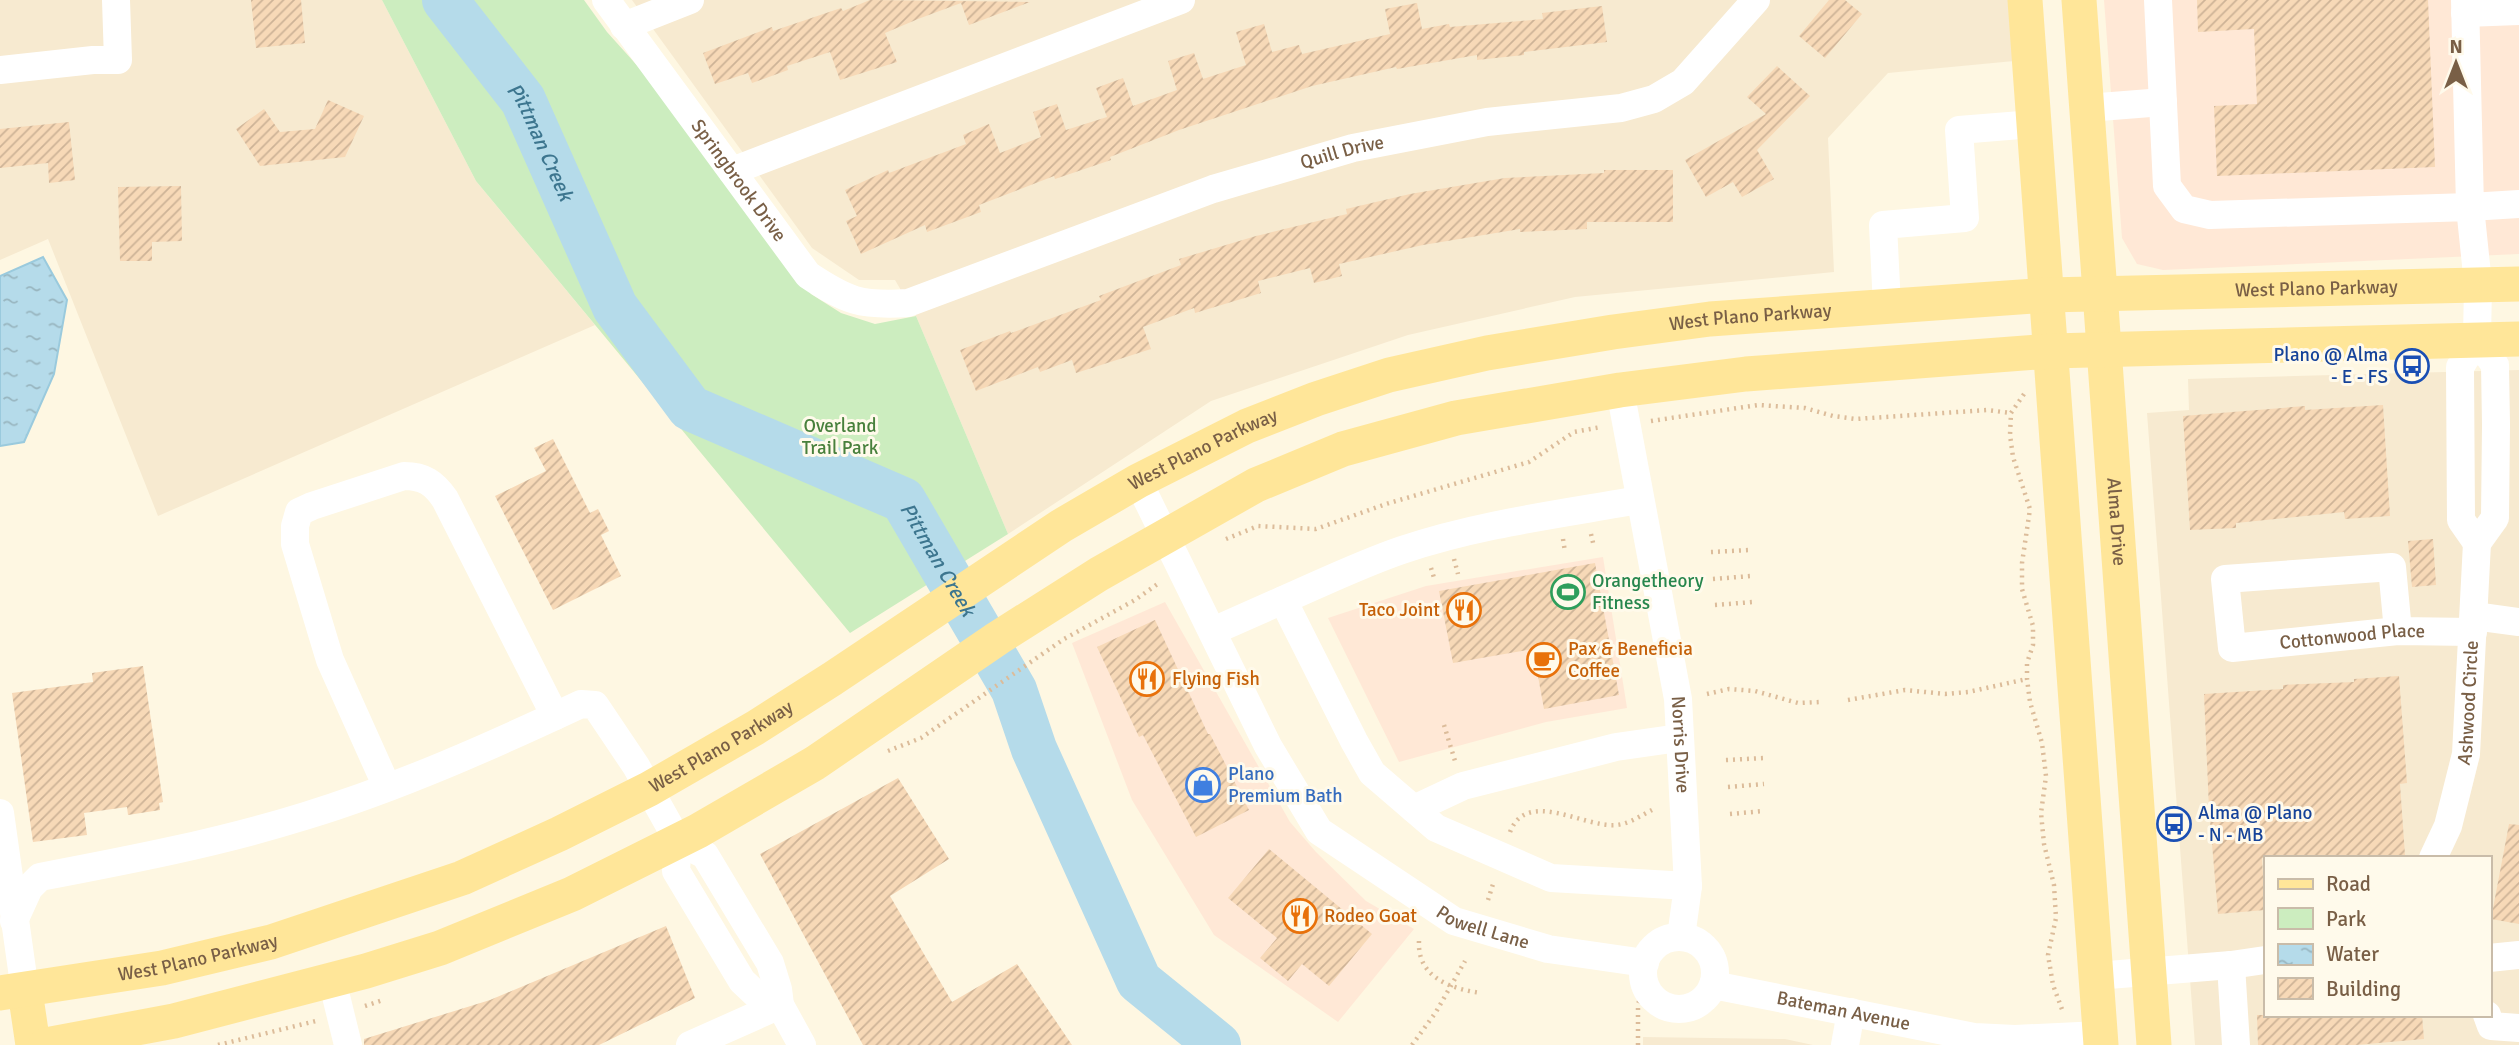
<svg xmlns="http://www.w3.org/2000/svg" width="2519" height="1045" viewBox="0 0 2519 1045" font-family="Signika,sans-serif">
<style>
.residential{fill:#f7ead0;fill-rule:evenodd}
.commercial{fill:#ffe8d6}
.green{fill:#ccedbf}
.water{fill:url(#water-ripples);stroke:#9acadd;stroke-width:2}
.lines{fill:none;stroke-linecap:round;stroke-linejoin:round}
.river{stroke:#b5dbea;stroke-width:46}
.building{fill:url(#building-hatch)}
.path{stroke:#dcbc9a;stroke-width:4.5;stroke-dasharray:2 5;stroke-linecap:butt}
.minor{stroke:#fff;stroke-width:28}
.major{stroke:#ffe699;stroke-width:35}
.labels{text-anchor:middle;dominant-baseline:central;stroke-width:6;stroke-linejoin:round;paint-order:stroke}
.street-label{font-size:19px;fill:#795f46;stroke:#fffaeb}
.transit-label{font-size:19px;fill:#164399;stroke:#fffaeb;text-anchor:end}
.park-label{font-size:19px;fill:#48803c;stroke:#fffaeb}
.leisure-label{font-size:19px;fill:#27864d;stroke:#fffaeb;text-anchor:start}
.food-label{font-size:19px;fill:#c56008;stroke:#fffaeb;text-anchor:start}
.shop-label{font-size:19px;fill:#366cbe;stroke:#fffaeb;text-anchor:start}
.water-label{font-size:21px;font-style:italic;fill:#3d768f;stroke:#fffaeb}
</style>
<defs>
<pattern id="water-ripples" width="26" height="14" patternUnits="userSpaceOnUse" patternTransform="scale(1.75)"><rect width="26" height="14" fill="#b5dbea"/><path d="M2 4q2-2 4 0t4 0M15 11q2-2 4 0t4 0" fill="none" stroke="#98b5bf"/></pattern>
<pattern id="building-hatch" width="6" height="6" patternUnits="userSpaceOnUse" patternTransform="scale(1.75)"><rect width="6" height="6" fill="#f7d9b7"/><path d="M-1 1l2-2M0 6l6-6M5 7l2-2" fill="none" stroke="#cdb397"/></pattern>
</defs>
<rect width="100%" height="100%" fill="#fef7e2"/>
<path class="residential" d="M0 0H382L476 181 595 325 158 516 48 239 0 260Z
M632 0H2010L2014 61 1888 73 1828 138 1834 272 1575 297 1408 335 1211 401 1008 534 916 316 895 280H859L812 248Z
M2519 370V1045H2195L2147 413 2189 410 2188 379ZM2265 858H2489V1015H2265Z
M1643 1037 1785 1039 1813 1045H1643Z"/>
<path class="commercial" d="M2104 0H2519V254L2163 270 2137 264 2122 238Z
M1603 557 1627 708 1546 722 1399 762 1328 618 1426 586Z
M1165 602 1290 822 1316 852 1366 901 1414 929 1338 1022 1214 935 1132 800 1072 643Z"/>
<path class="green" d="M382 0H584L607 32 732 171 811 294 841 313 875 324 916 316 1008 534 850 633 476 181Z"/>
<path class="water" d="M43 257 67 300 54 374 24 442 0 446V276Z"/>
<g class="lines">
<path class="river" id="s1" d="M445 0 523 100 615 307 690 408 903 500 1014 690 1034 749 1139 981 1218 1045"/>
</g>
<path class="building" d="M251 0H301L305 43 256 48Z
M870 0 1030 2 969 25 961 3 918 19 885 33 897 62 840 80 830 52 787 66 788 70 752 83 748 73 715 84 703 53 772 27 773 31 841 8 843 11Z
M1829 0H1845L1862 14 1825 58 1799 36Z
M2197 0H2428L2435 167 2217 176 2214 106 2257 104 2254 29 2198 32Z
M1417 3 1422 29 1449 24 1450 27 1543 19 1542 13 1602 6 1607 42 1524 52V55L1477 60V55L1397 69 1396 67 1312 86 1179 130 1110 157 1111 160 1055 179 1054 176 979 205 981 212 927 232 925 225 861 254 846 221 857 216 845 190 888 170 889 173 966 144 963 135 989 124 1000 153 1041 137 1033 112 1057 104 1066 130 1107 117 1096 88 1123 78 1133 106 1177 90 1168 61 1194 53 1203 79 1246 65 1236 32 1264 24 1272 52 1299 45 1302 54 1390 34 1385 9Z
M1777 66 1810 96 1757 150 1774 179 1742 197 1733 182 1706 197 1685 160 1766 114 1747 97Z
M328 100 364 116 345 157 260 166 236 129 264 109 280 132 315 129Z
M69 122 75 180 49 183 48 163 0 168V129Z
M1604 170H1673V222H1587V229L1520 232V229L1423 245 1339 264 1342 276 1314 283 1310 268 1258 281 1261 293 1195 313 1194 308 1143 327 1151 349 1076 373 1072 360 1040 372 1038 367 976 391 960 350 1010 331 1011 333 1101 300 1099 296 1181 265 1179 259 1256 236 1347 214 1346 209 1410 194 1505 178 1604 173Z
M181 186 182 241 152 242V261H120L118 187Z
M2383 405 2390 516 2345 519 2344 512 2236 523V528L2190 530 2183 416 2305 406V410Z
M553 439 590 513 598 509 609 531 601 535 621 576 553 610 495 496 546 471 534 448Z
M2433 539 2436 585 2412 587 2408 541Z
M1595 563 1619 695 1544 709 1533 649 1453 663 1439 591Z
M1155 620 1208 734H1210L1249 810 1196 837 1143 735 1139 737 1097 647Z
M143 666 163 802 159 803 160 810 128 815 127 807 84 813 87 835 33 842 12 693 93 682 92 673Z
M2399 676 2407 783 2400 784 2405 855 2358 858H2262L2265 910 2218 914 2209 809 2204 694 2283 689V685L2354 682V679Z
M898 778 949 859 890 896 952 1002 1017 964 1072 1045H863L760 854Z
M2509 824 2519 825V924L2491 919Z
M1269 849 1372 934 1329 986 1302 964 1288 981 1260 958 1277 938 1228 898Z
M666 926 695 998 599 1045H364V1039L490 1000Z
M2257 1015H2422L2424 1039 2356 1045H2258Z"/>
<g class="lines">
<path class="path" d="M2024 394 2011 413 2010 435 2013 457 2030 509 2022 563V589L2033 626V645L2027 663V679L2030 702 2042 743 2046 776 2041 813 2044 844 2054 885 2056 918 2048 955 2053 985 2063 1012
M1651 421 1758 405 1805 408 1833 416 1856 419 1987 410 2011 413
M1591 534 1594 547
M1226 539 1258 526 1316 529 1386 504 1529 462 1574 432 1601 427
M1563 539 1565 552
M1711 552 1750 550
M1454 559 1458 574
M1431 568 1435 581
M1713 579 1751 576
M1715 605 1753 602
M1707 694 1729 689 1755 691 1798 703 1820 702
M1848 700 1905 690 1945 694 1968 692 2027 679
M1444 725 1455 761
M888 751 921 738 1064 639 1135 600 1159 583
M1726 760 1764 758
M1728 787 1764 784
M1730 814 1764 811
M1510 832C1527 788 1584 828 1616 825 1629 824 1640 816 1652 810
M1488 900 1494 881
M1419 941C1417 978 1452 989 1481 993
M365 1006 383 1000
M218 1045 316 1021
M1412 1045 1436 1012 1465 961
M1638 1045V1004L1645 987"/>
<g class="minor">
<path id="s2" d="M606 0 808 275C847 301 860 306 908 303L1213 189 1353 148 1487 122 1621 108 1654 99 1683 82 1756 0"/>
<path d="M2158 0 2167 186 2184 209 2210 215 2470 207 2478 284 2477 340"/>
<path d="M2465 0 2470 207 2519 204"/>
<path d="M2465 13 2519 11"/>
<path d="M624 26 690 0"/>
<path d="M0 70 93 60H118L116 0"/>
<path d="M2087 108 2163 102"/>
<path d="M732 171 1181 0"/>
<path d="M1887 306 1883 225 1965 218 1959 130 2034 124"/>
<path d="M2477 340 2495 365 2496 425 2495 518 2477 543 2461 520 2460 367Z"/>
<path id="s3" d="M1620 390 1678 699 1688 886 1681 937"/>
<path id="s4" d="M1138 481 1268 746 1319 831 1454 921 1548 949 1645 963"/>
<path d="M1639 500C1560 514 1479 524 1402 550 1361 564 1322 583 1283 600L1354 741 1372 773 1436 828 1551 878 1688 886"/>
<path d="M2474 616 2519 622"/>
<path d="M1213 631 1283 600"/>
<path id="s5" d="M2398 631 2392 567 2225 579 2232 648 2398 631 2473 632"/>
<path d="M387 787 330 660 295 544V526L299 512 312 506 404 476C424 476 434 483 445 499L555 716"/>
<path d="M1414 809 1463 786 1616 747 1679 738"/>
<path d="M0 813 25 991"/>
<path d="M678 841 676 871 742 981 759 997 780 1005"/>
<path id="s6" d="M2433 858 2448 826 2466 754 2477 543"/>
<path d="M14 921 29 888 40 877C129 860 218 843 305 816 400 787 491 746 581 704L595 705 636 766 678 841 705 855 770 963 778 989 780 1005 802 1045"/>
<circle cx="1679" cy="973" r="36"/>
<path d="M2489 958 2519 955"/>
<path d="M2231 965 2236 1045"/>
<path d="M2096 976 2231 965 2265 960"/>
<path d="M332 980 348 1045"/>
<path id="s7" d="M1713 985 1974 1037 2015 1039 2100 1035"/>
<path d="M2487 1015 2491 1026 2519 1028"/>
<path d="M690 1045 780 1005"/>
<path d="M1845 1045 1851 1012"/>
</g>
<g class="major">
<path d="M2025 0 2101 1045"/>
<path id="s8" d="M2079 0 2154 1045"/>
<path d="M25 991 33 1045"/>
<path id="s9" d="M0 993 162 968 271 942 462 878 559 834 649 789 755 728 832 679 1061 526 1138 481 1247 426 1316 399 1389 375 1487 353 1613 332 1710 319 2047 295 2519 284"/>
<path d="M46 1045 174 1021 366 971 440 948 572 894 698 831 815 763 998 638 1099 574 1256 485 1343 449 1456 418 1620 390 1746 374 2051 351 2519 339"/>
</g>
</g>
<defs>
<g id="bus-ring" transform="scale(1.75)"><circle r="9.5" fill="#fffaeb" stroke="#1a4fb4" stroke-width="1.5"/><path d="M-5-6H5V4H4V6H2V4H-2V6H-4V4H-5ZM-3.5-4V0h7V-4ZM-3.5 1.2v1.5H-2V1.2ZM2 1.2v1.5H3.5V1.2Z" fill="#1a4fb4"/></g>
<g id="stadium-ring" transform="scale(1.75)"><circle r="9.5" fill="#fffaeb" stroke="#2e9e5b" stroke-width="1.5"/><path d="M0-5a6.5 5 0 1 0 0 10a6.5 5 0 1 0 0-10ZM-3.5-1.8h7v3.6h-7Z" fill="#2e9e5b"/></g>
<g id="restaurant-ring" transform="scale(1.75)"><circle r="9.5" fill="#fffaeb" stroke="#e8710a" stroke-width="1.5"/><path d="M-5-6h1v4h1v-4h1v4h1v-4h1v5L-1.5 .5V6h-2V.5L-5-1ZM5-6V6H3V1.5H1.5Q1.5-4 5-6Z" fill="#e8710a"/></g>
<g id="cafe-ring" transform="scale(1.75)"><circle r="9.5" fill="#fffaeb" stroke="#e8710a" stroke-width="1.5"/><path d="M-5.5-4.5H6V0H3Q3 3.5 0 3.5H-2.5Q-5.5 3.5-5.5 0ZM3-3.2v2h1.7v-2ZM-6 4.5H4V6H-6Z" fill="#e8710a"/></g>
<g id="shop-ring" transform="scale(1.75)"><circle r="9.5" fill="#fffaeb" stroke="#3f7fe0" stroke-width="1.5"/><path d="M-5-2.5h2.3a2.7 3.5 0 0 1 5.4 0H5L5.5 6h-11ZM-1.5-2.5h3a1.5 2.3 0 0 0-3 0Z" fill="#3f7fe0"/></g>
</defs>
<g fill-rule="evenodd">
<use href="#bus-ring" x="2412" y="366"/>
<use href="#stadium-ring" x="1568" y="592"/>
<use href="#restaurant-ring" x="1464" y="610"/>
<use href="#cafe-ring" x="1544" y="660"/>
<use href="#restaurant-ring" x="1147" y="679"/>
<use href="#shop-ring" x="1203" y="785"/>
<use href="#bus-ring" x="2174" y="824"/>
<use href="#restaurant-ring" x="1300" y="916"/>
</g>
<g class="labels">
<g class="street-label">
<text stroke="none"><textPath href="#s2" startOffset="908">Quill Drive</textPath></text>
<text stroke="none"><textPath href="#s2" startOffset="224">Springbrook Drive</textPath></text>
<text stroke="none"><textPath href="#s9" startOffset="2469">West Plano Parkway</textPath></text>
<text stroke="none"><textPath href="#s9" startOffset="1902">West Plano Parkway</textPath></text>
<text stroke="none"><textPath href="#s9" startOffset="1335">West Plano Parkway</textPath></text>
<text stroke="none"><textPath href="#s8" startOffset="523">Alma Drive</textPath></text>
<text stroke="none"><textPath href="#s5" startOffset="422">Cottonwood Place</textPath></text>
<text stroke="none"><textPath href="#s6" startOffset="161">Ashwood Circle</textPath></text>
<text stroke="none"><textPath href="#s3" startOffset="360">Norris Drive</textPath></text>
<text stroke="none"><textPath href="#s9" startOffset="768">West Plano Parkway</textPath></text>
<text stroke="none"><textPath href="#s4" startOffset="586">Powell Lane</textPath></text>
<text stroke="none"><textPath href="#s9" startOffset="201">West Plano Parkway</textPath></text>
<text stroke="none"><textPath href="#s7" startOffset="133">Bateman Avenue</textPath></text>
</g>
<g class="transit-label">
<text x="2388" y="355">Plano @ Alma<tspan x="2388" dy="22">- E - FS</tspan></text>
<text x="2198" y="813" text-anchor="start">Alma @ Plano<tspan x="2198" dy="22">- N - MB</tspan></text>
</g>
<g class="park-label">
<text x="840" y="426">Overland<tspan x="840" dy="22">Trail Park</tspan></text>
</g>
<g class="leisure-label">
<text x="1592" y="581">Orangetheory<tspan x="1592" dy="22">Fitness</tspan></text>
</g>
<g class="food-label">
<text x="1440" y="610" text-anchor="end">Taco Joint</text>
<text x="1568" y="649">Pax &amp; Beneficia<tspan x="1568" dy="22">Coffee</tspan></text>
<text x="1172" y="679">Flying Fish</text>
<text x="1324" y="916">Rodeo Goat</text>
</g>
<g class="shop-label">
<text x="1228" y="774">Plano<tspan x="1228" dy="22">Premium Bath</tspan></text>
</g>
<g class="water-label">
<text stroke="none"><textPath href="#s1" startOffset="172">Pittman Creek</textPath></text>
<text stroke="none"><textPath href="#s1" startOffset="780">Pittman Creek</textPath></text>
</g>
</g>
<rect x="2264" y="856" width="228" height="161" fill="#fffaeb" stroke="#c9bca9" stroke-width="2"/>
<rect x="2278" y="879" width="35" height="10" fill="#ffe699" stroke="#c9bca9" stroke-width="2"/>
<text x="2326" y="891" font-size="21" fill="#795f46">Road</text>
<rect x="2278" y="908" width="35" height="21" fill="#ccedbf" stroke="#c9bca9" stroke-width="2"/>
<text x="2326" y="926" font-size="21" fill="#795f46">Park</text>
<rect x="2278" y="944" width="35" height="21" fill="url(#water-ripples)" stroke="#c9bca9" stroke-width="2"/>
<text x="2326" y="961" font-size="21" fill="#795f46">Water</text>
<rect x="2278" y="978" width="35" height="21" fill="url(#building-hatch)" stroke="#c9bca9" stroke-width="2"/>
<text x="2326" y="996" font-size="21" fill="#795f46">Building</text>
<g transform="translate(2456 63)" stroke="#fffaeb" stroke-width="5" paint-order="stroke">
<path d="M0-5L12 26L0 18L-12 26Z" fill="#795f46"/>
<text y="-10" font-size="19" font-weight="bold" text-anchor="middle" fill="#795f46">N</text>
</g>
</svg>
